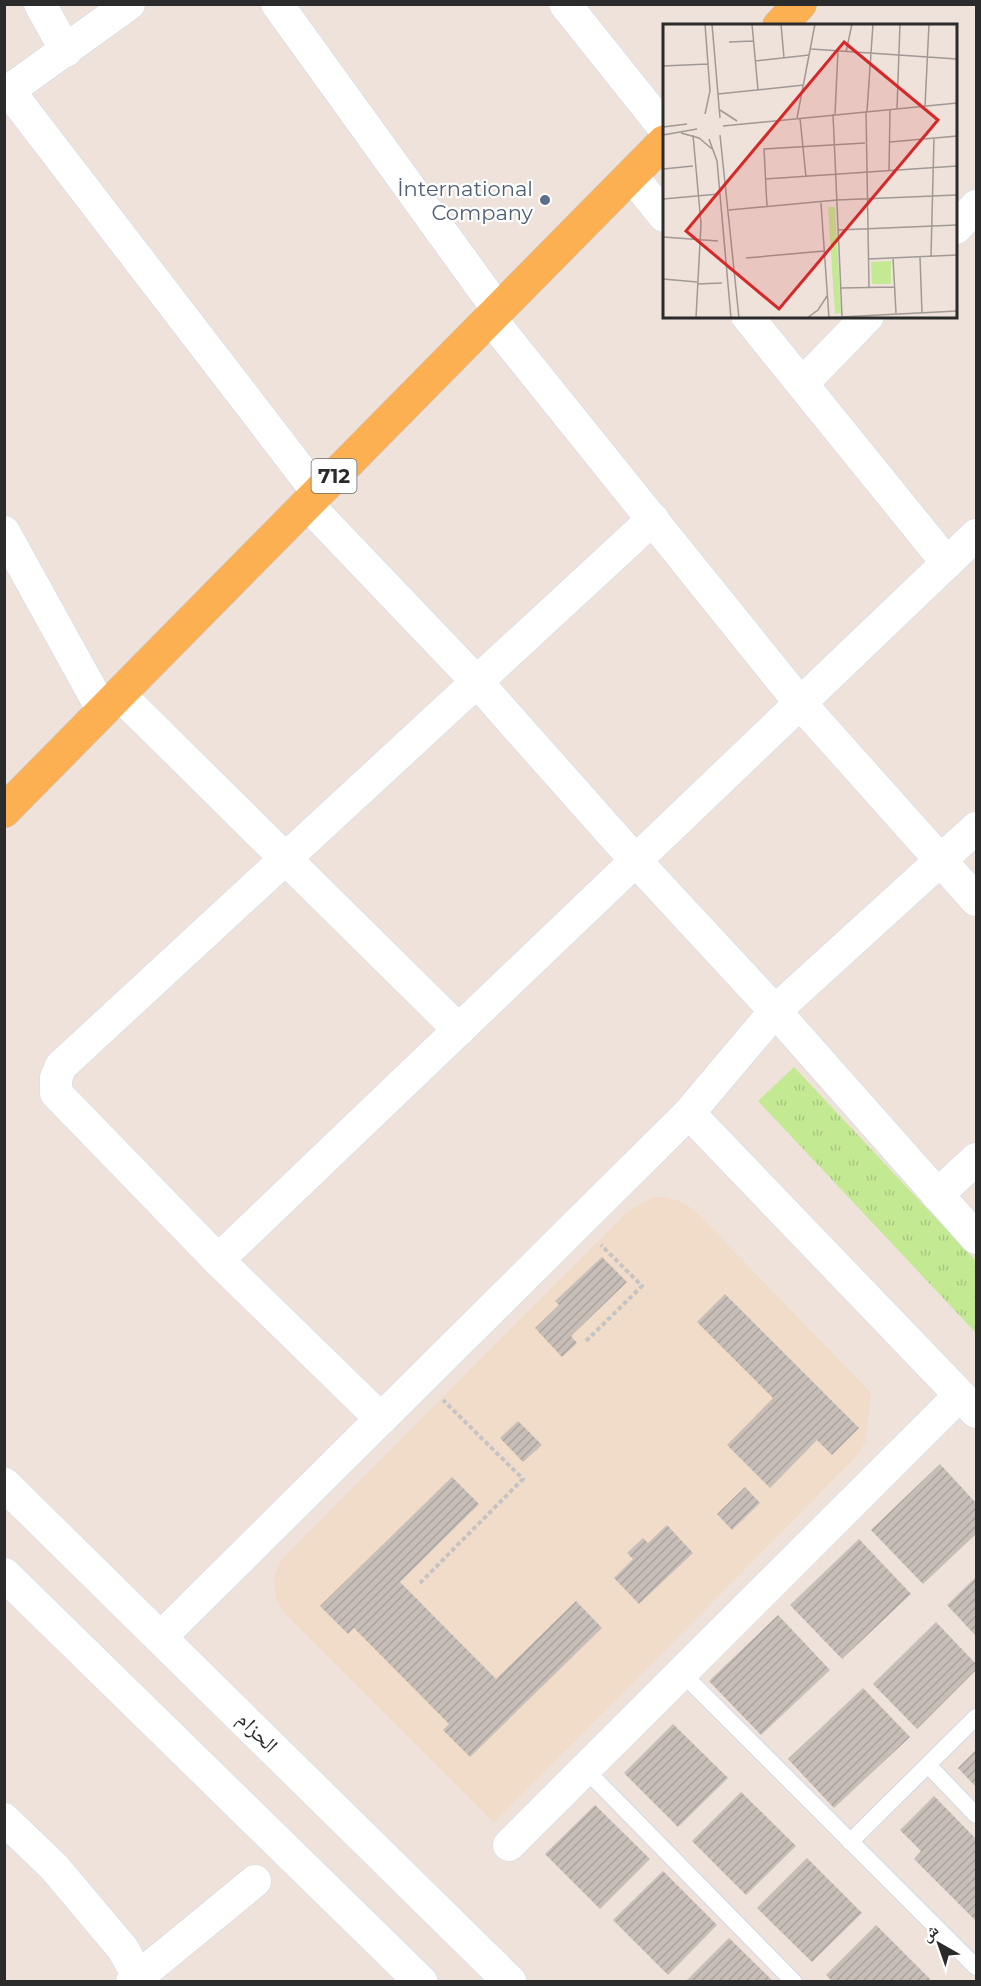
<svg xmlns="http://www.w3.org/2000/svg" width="981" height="1986" viewBox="0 0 981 1986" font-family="Montserrat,'Noto Naskh Arabic',sans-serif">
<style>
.education{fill:#f1dcc9}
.park{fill:url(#park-tufts)}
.building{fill:url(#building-hatch)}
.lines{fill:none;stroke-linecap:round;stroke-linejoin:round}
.service-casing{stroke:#d1d9e5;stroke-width:18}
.minor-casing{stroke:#d1d9e5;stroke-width:33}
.secondary-casing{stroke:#d1d9e5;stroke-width:34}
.primary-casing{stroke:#c4c4c4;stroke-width:34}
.path{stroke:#c4c4c4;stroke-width:4;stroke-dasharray:4.5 3;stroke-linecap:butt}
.service{stroke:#fff;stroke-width:16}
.minor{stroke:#fff;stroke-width:32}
.secondary{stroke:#fff;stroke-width:33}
.primary{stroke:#fdb052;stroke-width:33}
.service-dot{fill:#5c6f8a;stroke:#fff;stroke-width:2}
.labels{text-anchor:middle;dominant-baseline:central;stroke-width:4.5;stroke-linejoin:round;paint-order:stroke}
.shield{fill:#fff;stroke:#6b6b6b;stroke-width:1.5}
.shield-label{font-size:20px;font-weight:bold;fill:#2b2b2b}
.service-label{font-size:21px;fill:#4e5e75;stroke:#fff;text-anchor:end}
.street-label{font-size:21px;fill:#2b2b2b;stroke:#fff}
.inset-road{fill:none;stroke:#a09995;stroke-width:1.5}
.view{fill:#d62828;fill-opacity:0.15;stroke:#d62828;stroke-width:3}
.inset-edge{fill:none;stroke:#2b2b2b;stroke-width:3}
</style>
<defs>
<pattern id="park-tufts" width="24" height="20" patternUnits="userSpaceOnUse" patternTransform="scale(1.5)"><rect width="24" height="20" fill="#c3e993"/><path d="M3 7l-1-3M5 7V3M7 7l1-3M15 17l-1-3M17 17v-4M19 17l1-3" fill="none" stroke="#a8c87f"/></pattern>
<pattern id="building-hatch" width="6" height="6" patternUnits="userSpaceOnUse" patternTransform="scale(1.5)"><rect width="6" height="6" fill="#c6beb7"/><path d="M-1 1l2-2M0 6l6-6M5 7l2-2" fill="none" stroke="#aaa39e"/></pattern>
</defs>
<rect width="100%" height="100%" fill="#eee2db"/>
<path class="education" d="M653 1197H665L680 1201 694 1210 871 1393 865 1443 856 1457 494 1823 284 1613 276 1598 274 1577 280 1561 515 1324 626 1213Z"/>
<path class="park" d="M794 1067 976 1261V1333L758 1101Z"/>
<path class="building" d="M602 1257 627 1282 571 1336 577 1343 562 1357 535 1328 559 1305 555 1301Z
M725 1294 859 1428 832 1455 817 1440 770 1488 727 1445 773 1398 697 1322Z
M518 1421 542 1445 523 1462 500 1438Z
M940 1464 976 1503V1534L923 1584 871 1530Z
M452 1477 479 1504 400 1582 496 1679 576 1601 602 1628 470 1757 443 1730 449 1724 354 1628 348 1634 320 1606Z
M745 1487 760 1503 732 1530 717 1514Z
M667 1525 693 1553 639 1604 614 1578 633 1559 627 1553 643 1538 648 1543Z
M859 1539 911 1594 842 1659 790 1605Z
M976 1577V1636L947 1605Z
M778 1615 830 1670 761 1735 709 1681Z
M936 1622 976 1664V1670L917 1729 873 1684Z
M863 1688 910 1737 834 1808 788 1759Z
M673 1724 728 1778 678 1827 624 1773Z
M976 1750V1787L958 1768Z
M741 1792 796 1846 746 1895 692 1841Z
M934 1796 976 1839V1921L914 1859 921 1851 900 1830Z
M595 1805 650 1859 600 1909 545 1854Z
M807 1858 862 1913 812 1962 757 1908Z
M663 1871 717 1925 668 1975 613 1920Z
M876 1925 930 1979 928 1982H833L826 1975Z
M729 1938 774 1982H685Z"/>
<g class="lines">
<g class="service-casing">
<path id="service" d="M682 1673 976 1967
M928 1765 976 1815
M585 1769 794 1982
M850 1842 976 1717"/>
</g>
<g class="minor-casing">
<path id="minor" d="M40 4 66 51
M277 4 498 310
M565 4 664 128
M9 91 318 493
M4 94 129 4
M631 175 664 216
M956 228 976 206
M747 316 947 563
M490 318 800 703 976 900
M802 384 868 316
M307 504 478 683 636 861 775 1011 976 1238
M4 532 103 711
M120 695 459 1030
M689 1113 976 1412
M937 1195 976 1159
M218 1260 976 535
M381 1419 218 1260 56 1093V1078L61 1066 653 519
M161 1637 689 1113 775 1011 976 828
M4 1819 54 1867 123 1949 141 1982
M509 1845 960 1395
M132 1982 255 1881"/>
</g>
<g class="secondary-casing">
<path id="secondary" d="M4 1484 510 1982
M4 1574 421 1982"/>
</g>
<g class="primary-casing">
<path id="primary" d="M779 26 800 4
M4 811 664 142"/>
</g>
<path class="path" d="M586 1341 642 1286 601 1245
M420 1583 523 1479 443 1400"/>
<use href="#service" class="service"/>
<use href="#minor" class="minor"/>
<use href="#secondary" class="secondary"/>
<use href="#primary" class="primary"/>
</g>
<circle class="service-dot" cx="545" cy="200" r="6"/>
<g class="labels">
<rect class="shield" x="311.5" y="459" width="45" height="34" rx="4.5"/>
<g class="shield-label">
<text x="334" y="476">712</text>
</g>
<g class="service-label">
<text x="533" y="188">İnternational<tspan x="533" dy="24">Company</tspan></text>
</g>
<g class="street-label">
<text transform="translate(258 1732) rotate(45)">الحزام</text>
</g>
</g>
<g transform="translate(663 24)">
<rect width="294" height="294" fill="#eee2db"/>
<path d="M165 183H172L178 289 172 290ZM228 237V260H209L208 238Z" fill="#c3e993"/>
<path class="inset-road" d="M49 0 57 94M89 0 95 66M118 0 121 34M66 18 90 17M148 25 294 35M183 28 189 0M92 37 146 31M0 42 45 40M55 70 141 61M262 82 266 0M234 84 237 0M57 86 74 97M203 87 206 263M204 87 210 0M42 90 47 67 42 0M170 90 179 292M172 90 175 27M134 94 152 0M137 94 143 153M60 102 294 79M0 103 24 100M18 109 36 114 49 125M0 111 34 105M30 111 38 200 33 294M57 111 76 294M46 115 54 137 68 294M227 118 294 112M0 145 30 142M226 147 227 85M102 155 294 142M0 175 56 170M158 179 166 294M104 183 101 125 202 119M66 186 174 176 294 171M175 206 294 201M0 213 55 217M268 232 271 114M257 233 259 289M83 234 161 227M230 234 233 289M205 235 294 231M0 255 34 258M34 260 59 259M178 264 232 263M144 294 155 286 164 272M158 294 294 287"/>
<path class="view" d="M181 18 275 96 116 285 23 207Z"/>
<rect width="294" height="294" class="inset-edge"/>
</g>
<rect width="981" height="1986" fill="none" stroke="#2b2b2b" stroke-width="12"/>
<g transform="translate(939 1944) rotate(320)" stroke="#ffffff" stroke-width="4.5" paint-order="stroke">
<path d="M0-4.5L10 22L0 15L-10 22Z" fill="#2b2b2b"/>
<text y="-9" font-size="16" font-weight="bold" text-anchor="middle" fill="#2b2b2b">ش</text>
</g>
</svg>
